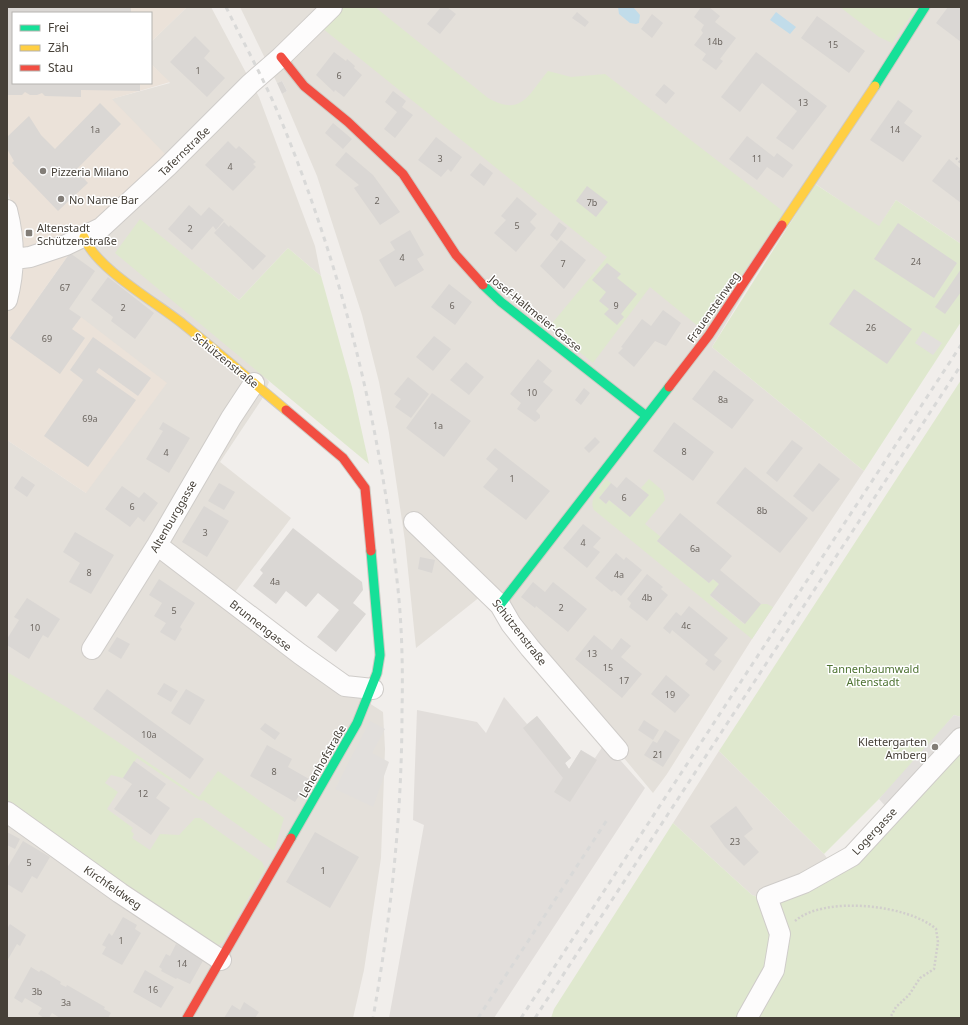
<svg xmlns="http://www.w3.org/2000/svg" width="968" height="1025" viewBox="0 0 968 1025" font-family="'Noto Sans',sans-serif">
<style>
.residential{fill:#e4e0da}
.commercial{fill:#ebe2d9}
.industrial{fill:#e2dedb}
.green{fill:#dfe8ce}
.parking{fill:#e2dfdc}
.water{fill:#c1dcea}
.building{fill:#dad7d4}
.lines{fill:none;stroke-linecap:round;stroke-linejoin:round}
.street-casing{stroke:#cfccc9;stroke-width:22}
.fast-casing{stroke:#cfcac3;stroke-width:11}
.slow-casing{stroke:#cfcac3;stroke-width:11}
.jam-casing{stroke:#cfcac3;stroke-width:11}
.path{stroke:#d1cecc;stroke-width:2.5;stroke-dasharray:2 2;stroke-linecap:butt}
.street{stroke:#fdfcfc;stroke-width:20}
.fast{stroke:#16e098;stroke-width:9}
.slow{stroke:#ffcf43;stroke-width:9}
.jam{stroke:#f24e42;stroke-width:9}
.rail{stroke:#d9d9d8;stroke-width:3;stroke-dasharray:5 5;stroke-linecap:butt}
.poi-dot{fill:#827d77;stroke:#fff;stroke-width:1.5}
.labels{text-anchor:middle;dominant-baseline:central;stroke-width:3;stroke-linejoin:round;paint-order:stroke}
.number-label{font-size:9px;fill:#6c6660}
.street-label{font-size:11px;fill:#464038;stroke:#fff}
.poi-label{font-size:11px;fill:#464038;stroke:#fff;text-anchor:start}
.park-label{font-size:11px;fill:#4d7231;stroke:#fff}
</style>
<rect width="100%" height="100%" fill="#f1eeeb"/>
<path class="residential" d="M187 7H211L259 97 315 246 321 276 288 248 239 300 140 220 269 382 262 399 220 462 291 518 226 604 262 634 383 712 385 749 381 858 364 970 353 1018H7V440L86 493 72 329 34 303 70 253 111 99 170 83 151 64V42Z
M240 7H961V244L896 200 879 227 811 181 712 347 864 471 752 639 667 774 653 793 486 592 416 648 405 541 389 433 379 382 362 315 317 176 282 94 287 91 282 81 277 83Z
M719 751 824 854 833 866 763 899 752 895 673 823Z"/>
<path class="commercial" d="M7 7H187L151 42V13H13V83H151V64L170 82 112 99 166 155 70 253 35 302 72 329 81 317 167 383 86 493 7 440V255L13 209 7 189Z"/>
<path class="industrial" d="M504 697 527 724 537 716 571 758 565 763 569 769 581 750 595 758 605 743 645 788 494 1018H389L424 825 413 820 417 710 477 722 486 733Z"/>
<path class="green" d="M344 7H375L488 98C522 117 528 95 548 71L571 77 605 74 784 212 704 331 650 287 593 363 549 327 607 257 322 28Z
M840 7H917L892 43 879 37Z
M815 184 879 226 896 200 961 244V322L864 471 712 347Z
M140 219 239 300 288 248 321 276 352 387 369 464 115 253Z
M961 380V717L954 715 908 770 824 854 719 751Z
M606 479 611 483 599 498 606 504 609 500 630 517 648 495 641 488 649 479 663 491 665 500 645 524 661 537 657 541 709 583 713 579 719 584 710 596 744 624 761 604H767L773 607 752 639 594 510C588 499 600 488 606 479Z
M7 672 68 708 199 797 218 771 284 818 274 851 203 800 201 801 137 758 123 778 111 775 105 783 118 792 107 809 133 828 131 831 134 834 132 838 150 850 160 834 179 835 195 818H200L262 862 265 869 223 942 215 947 7 813Z
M961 738V1018H551L554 1009 673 823 752 895 763 899 852 856Z"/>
<path class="parking" d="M923 331 942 343 933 355 915 343Z
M954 715 961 717V729L887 808 879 799Z
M370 721 385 729 372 753 389 762 373 807 335 789Z"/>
<path class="water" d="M618 7H633L640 15 639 23 636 24 630 23 619 14Z
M776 12 796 27 790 34 770 20Z"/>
<path class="building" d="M7 7H131V13H13V83H140V91L81 90V97L45 96 42 93 37 95H30L25 92 22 95H7Z
M441 7H447L456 14 440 34 427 24Z
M701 7H709L720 16 715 22 736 38 720 59 723 61 716 70 702 60 706 54 694 45 703 33 701 30 704 25 694 17Z
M948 7H961V42L936 23Z
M577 12 589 22 585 27 572 18Z
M652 14 663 23 652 38 641 29Z
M817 16 865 51 849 73 801 38Z
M195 36 210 51 204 58 225 78 207 97 170 62Z
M334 52 346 61 347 59 355 66 354 68 362 75 344 97 335 90 334 92 316 75Z
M756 52 827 106 793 150 776 138 797 111 762 83 740 112 721 97Z
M282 81 287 91 282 94 277 83Z
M664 84 675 93 666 104 655 95Z
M393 91 406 101 402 107 413 115 395 138 384 129 397 112 385 102Z
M898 100 913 111 904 123 922 136 903 162 870 140Z
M100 103 121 124 76 170 88 183 58 211 12 163 14 161 7 149V137L29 116 41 135 55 149Z
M333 123 352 139 343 149 325 133Z
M747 136 774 157 777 153 793 165 783 178 767 167 757 180 729 159Z
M436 137 462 157 451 172 448 169 441 177 418 160Z
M228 141 236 149 239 146 256 162 253 164 256 167 233 191 205 165Z
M346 152 373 175 400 212 380 225 354 188 359 185 335 165Z
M949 159 961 169V203L932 181Z
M480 163 493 173 484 186 470 175Z
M587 186 608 202 596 217 576 201Z
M517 197 537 214 530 222 536 228 516 252 494 233 506 220 501 216Z
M189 205 201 216 209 207 224 220 216 230 213 226 192 250 168 229Z
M224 222 229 227 230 225 266 256 253 270 214 233Z
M559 222 567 228 557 241 550 235Z
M898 223 957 263 934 298 874 259Z
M410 230 424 255 417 259 424 270 395 287 379 260 395 250 390 242Z
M561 240 586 260 564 289 540 266Z
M70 253 95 271 69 309 81 317 72 329 85 338 60 374 10 338Z
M607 263 621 274 617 278 637 294 621 314 624 317 617 325 604 314 609 309 599 301 606 292 592 280Z
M961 269V292L945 314 935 307Z
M108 277 154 313 135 339 111 321 113 317 91 300Z
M449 284 472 302 455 325 431 307Z
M854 289 912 329 887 364 829 324Z
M663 310 681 323 666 346 655 341 634 367 618 353 623 348 621 347 642 319 651 326Z
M434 336 451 349 433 371 416 357Z
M93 337 151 378 138 396 99 368 96 372 136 400 88 467 44 436 83 380 70 370Z
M538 359 552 371 543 382 553 390 536 411 540 415V418L535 422 517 409 521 403 510 394Z
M466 362 484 377 469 395 450 380Z
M714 370 754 400 732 429 692 399Z
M408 377 429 394 411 418 395 407 401 399 394 394Z
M584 388 590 393 581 405 575 400Z
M432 393 471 421 444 457 406 428Z
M163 422 190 438 169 473 146 459 163 431 159 429Z
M674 422 714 452 693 481 653 451Z
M595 437 600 442 589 453 584 448Z
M792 440 803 448 777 482 766 473Z
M495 448 550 491 526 520 483 487 498 469 486 459Z
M819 463 840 479 813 512 793 496Z
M745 467 808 518 780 553 716 503Z
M22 476 35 485 27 497 14 488Z
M626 477 649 495 630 517 609 500 606 504 599 498 611 483 617 488Z
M219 483 235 492 224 510 208 501Z
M122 486 139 498 144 492 158 503 144 522 138 517 130 527 105 509Z
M204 506 229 521 207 557 182 542Z
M680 513 732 556 720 570 761 604 745 624 710 595 719 584 713 579 709 583 657 541Z
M583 524 601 538 593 547 600 552 587 568 563 548Z
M293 528 362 582 363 590 353 603 366 614 336 652 317 637 339 610 318 593 306 607 286 591 276 604 253 586 263 573 260 570Z
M75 532 114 555 91 594 69 582 80 563 63 552Z
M616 553 624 560 626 557 642 570 621 596 614 590 612 592 595 578Z
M420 557 435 560 432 573 418 569Z
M647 574 663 587 661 589 668 595 647 621 629 607 631 603 627 599Z
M159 579 195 603 180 627 182 629 175 641 160 632 166 623 154 616 162 603 149 595Z
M533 582 545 592 553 582 587 609 568 632 536 606 535 608 521 597Z
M27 598 60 619 48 638 43 635 29 659 7 645V639L19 620 14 617Z
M689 606 728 638 714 655 722 661 714 671 705 664 708 660 672 630 670 634 663 628 676 612 681 616Z
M594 635 612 650 621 638 631 646 621 657 642 674 622 698 575 659Z
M117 637 130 644 121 659 108 651Z
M666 675 690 695 675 713 651 694Z
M164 683 178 691 171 702 157 694Z
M107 689 204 759 190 779 93 709Z
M186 689 205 700 190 725 171 713Z
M537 716 571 758 565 763 569 769 581 750 597 760 570 802 554 792 563 778 523 728Z
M644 720 659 730 653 740 638 730Z
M265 723 280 733 275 740 260 729Z
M665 730 680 740 663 767 644 755 653 741 657 743Z
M267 745 292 759 288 767 309 779 295 802 250 776Z
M134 761 166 784 156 798 170 808 151 835 114 809 132 784 123 778Z
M736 806 753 829 744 836 759 852 744 866 725 847 710 826Z
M7 832 20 839 15 849 7 845Z
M315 832 359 857 330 908 286 882Z
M23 841 50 857 37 879 32 876 22 893 7 884V868Z
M123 917 137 925 135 929 141 933 122 965 102 954 106 947 102 945 109 933 112 936Z
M10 924 26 935 20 946 17 944 7 961V929Z
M176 944 204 959 190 984 177 978 176 979 161 971 162 969 159 967 166 954 170 956Z
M31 967 39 972 41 970 61 982 60 984 66 987 67 985 105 1007 104 1009 111 1013 108 1018H60L52 1013 49 1018H44L38 1014 42 1008 25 998 22 1003 14 998Z
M145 970 174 987 161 1008 133 992Z
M244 1002 259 1012 255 1018H224L232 1005 240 1010Z"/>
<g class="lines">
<g class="street-casing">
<path id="street" d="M7 210C15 241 15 270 7 300
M14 259 30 257 66 245 101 228 167 167 250 84 281 57 332 7
M414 522 500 605 511 624 530 648 618 750
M157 545 300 654 345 686 373 689
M92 649 157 545 231 418 254 383
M7 812 120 893 221 960
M747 1018 774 970 780 934 767 897 804 883 852 856 961 738"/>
</g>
<g class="fast-casing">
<path id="fast" d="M875 86 925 7
M483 285 501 302 645 415
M500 605 669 387
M291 838 357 723 377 673 380 655 371 551"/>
</g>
<g class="slow-casing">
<path id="slow" d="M782 225 875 86
M84 237C95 268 157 303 183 324 218 352 252 382 286 410"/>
</g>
<g class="jam-casing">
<path id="jam" d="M281 57 304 86 348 122 403 174 456 255 483 285
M669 387 709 335 782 225
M286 410 343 458 365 488 371 551
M187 1018 291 838"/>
</g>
<path class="path" d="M956 158 961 163
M795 921C825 895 909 905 936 929L938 942 934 969 920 978 909 995 896 1007 890 1018"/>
<use href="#street" class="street"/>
<use href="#fast" class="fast"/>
<use href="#slow" class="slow"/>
<use href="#jam" class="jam"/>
<path class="rail" d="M226 7C244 44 265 81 281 120 341 267 380 422 397 580 402 623 403 668 402 711 402 815 391 916 373 1018
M478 1018 607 820
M521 1018 961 345
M535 1018 961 365"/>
</g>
<g class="poi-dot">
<circle cx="43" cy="171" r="4"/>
<circle cx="61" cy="199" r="4"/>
<rect x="25" y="229" width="8" height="8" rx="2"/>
<circle cx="935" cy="747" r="4"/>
</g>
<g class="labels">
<g class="number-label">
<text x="715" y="41">14b</text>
<text x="833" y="44">15</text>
<text x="198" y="70">1</text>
<text x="339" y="75">6</text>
<text x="803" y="102">13</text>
<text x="95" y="129">1a</text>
<text x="895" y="129">14</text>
<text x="440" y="158">3</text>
<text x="757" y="158">11</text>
<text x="230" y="166">4</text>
<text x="377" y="200">2</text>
<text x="592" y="202">7b</text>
<text x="517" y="225">5</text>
<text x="190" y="228">2</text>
<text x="402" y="257">4</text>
<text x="916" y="261">24</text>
<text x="563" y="263">7</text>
<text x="65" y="287">67</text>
<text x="452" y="305">6</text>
<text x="616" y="305">9</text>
<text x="123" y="307">2</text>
<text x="871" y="327">26</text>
<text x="47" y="338">69</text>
<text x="532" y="392">10</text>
<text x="723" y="399">8a</text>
<text x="90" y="418">69a</text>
<text x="438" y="425">1a</text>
<text x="684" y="451">8</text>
<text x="166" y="452">4</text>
<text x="512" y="478">1</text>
<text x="624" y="497">6</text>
<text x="132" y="506">6</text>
<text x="762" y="510">8b</text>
<text x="205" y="532">3</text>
<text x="583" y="542">4</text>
<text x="695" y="548">6a</text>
<text x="89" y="572">8</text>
<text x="619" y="574">4a</text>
<text x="275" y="581">4a</text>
<text x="647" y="597">4b</text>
<text x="561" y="607">2</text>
<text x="174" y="610">5</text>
<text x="686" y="625">4c</text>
<text x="35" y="627">10</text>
<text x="592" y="653">13</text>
<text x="608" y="667">15</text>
<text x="624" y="680">17</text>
<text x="670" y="694">19</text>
<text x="149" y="734">10a</text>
<text x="658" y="754">21</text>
<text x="274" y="771">8</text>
<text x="143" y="793">12</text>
<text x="735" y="841">23</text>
<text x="29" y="862">5</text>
<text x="323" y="870">1</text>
<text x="121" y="940">1</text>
<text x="182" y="963">14</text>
<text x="153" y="989">16</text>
<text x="37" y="991">3b</text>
<text x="66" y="1002">3a</text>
</g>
<g class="street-label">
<text transform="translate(184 151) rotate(-44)">Tafernstraße</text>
<text transform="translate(713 307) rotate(-55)">Frauensteinweg</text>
<text transform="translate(536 313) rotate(39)">Josef-Haltmeier-Gasse</text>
<text transform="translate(226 360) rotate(39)">Schützenstraße</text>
<text transform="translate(173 516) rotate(-60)">Altenburggasse</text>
<text transform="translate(261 625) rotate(38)">Brunnengasse</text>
<text transform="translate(520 632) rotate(52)">Schützenstraße</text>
<text transform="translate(322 761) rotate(-60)">Lehenhofstraße</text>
<text transform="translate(874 831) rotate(-47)">Logergasse</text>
<text transform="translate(113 887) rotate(35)">Kirchfeldweg</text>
</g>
<g class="poi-label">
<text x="51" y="171">Pizzeria Milano</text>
<text x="69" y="199">No Name Bar</text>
<text x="37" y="227">Altenstadt<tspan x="37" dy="13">Schützenstraße</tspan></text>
<text x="927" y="741" text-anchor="end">Klettergarten<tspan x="927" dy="13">Amberg</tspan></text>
</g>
<g class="park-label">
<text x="873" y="668">Tannenbaumwald<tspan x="873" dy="13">Altenstadt</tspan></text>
</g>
</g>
<rect width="968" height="1025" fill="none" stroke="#464038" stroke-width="16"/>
<rect x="12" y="12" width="140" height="72" fill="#ffffff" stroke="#b5b3af"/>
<rect x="20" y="25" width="20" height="6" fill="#16e098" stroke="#b5b3af"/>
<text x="48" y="32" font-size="12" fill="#464038">Frei</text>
<rect x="20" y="45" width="20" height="6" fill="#ffcf43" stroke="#b5b3af"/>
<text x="48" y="52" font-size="12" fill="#464038">Zäh</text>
<rect x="20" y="65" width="20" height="6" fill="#f24e42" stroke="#b5b3af"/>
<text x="48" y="72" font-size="12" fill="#464038">Stau</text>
</svg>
